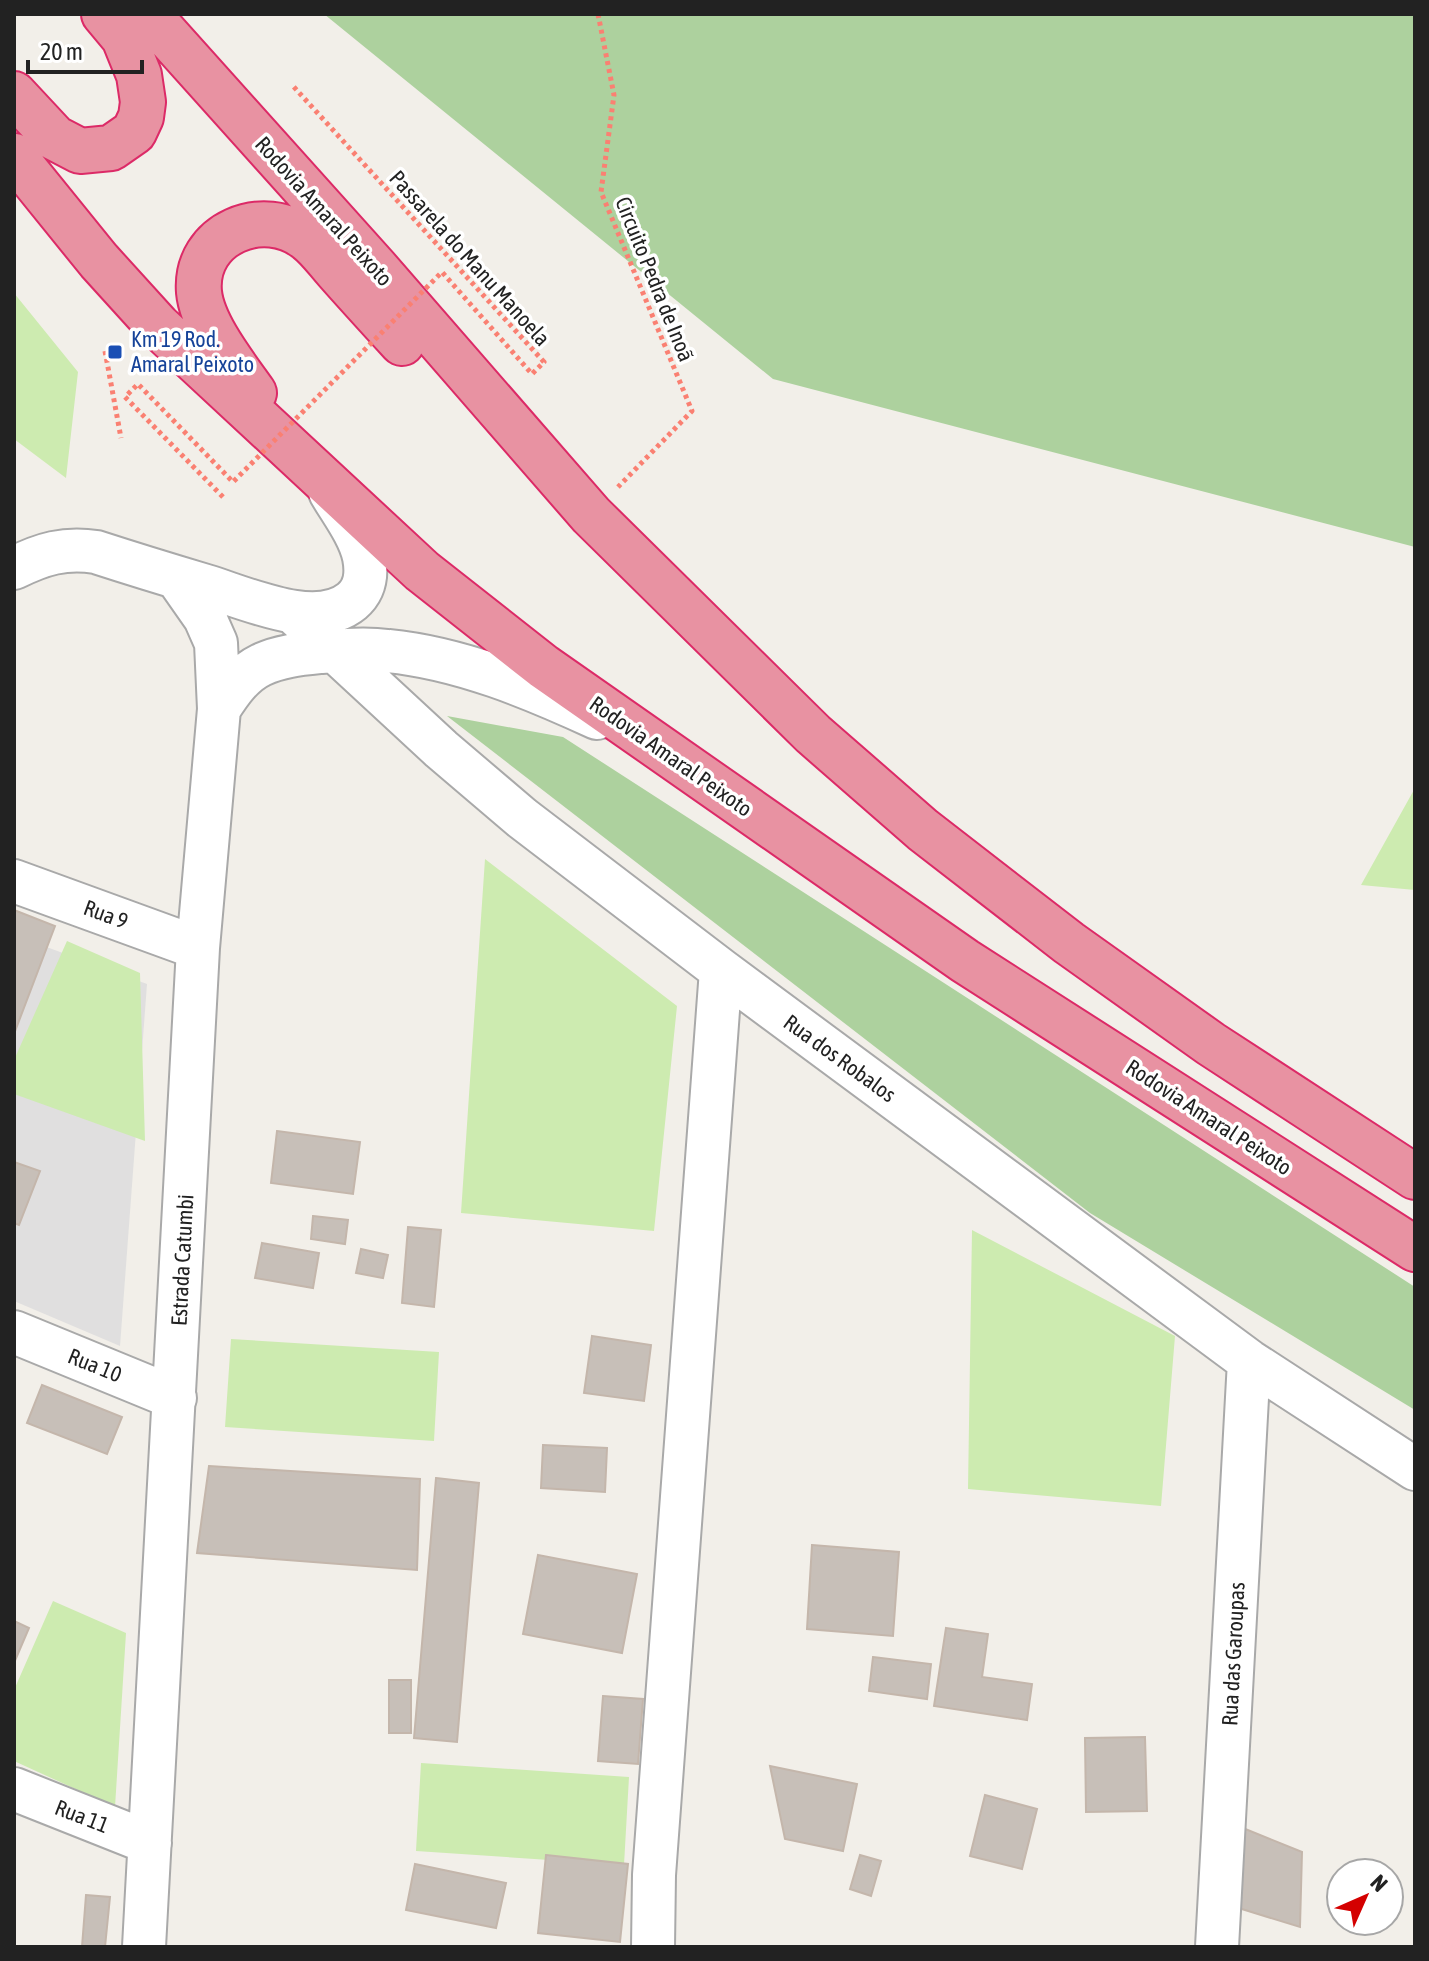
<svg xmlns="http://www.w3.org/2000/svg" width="1429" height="1961" viewBox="0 0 1429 1961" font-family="'Asap Condensed',sans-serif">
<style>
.residential{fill:#e0dfdf}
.grass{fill:#cdebb0}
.forest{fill:#add19e}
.building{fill:#c7bfb8;stroke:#c4b6ab;stroke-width:2}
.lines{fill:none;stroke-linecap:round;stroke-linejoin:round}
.minor-casing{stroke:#a9a9a9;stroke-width:46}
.highway-casing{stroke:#dc2a67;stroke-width:48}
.path{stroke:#fa8072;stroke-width:5;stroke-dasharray:4 4;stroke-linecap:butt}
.minor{stroke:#fff;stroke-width:42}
.highway{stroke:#e892a2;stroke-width:44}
.path-bridge{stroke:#fa8072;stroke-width:5;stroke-dasharray:4 4;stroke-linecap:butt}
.transit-dot{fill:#1a4fb4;stroke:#fff;stroke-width:3}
.labels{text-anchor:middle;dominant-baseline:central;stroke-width:7;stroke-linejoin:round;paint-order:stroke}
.street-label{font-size:22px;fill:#222;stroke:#fff}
.transit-label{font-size:22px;fill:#164399;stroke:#fff;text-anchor:start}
</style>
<rect width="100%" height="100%" fill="#f2efe9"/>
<path class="residential" d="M14 935 147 984 120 1346 14 1301Z"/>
<path class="grass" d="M14 293 78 372 66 478 14 439Z
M1415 788V890L1361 885Z
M485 859 677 1006 654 1231 461 1213Z
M67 941 140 973 145 1141 14 1094V1060Z
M972 1230 1175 1336 1161 1506 968 1489Z
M231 1339 439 1352 434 1441 225 1427Z
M53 1601 126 1633 115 1807 14 1761V1690Z
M421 1763 629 1777 624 1865 416 1851Z"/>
<path class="forest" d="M324 14H1415V547L773 379Z
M447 716 563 737 1415 1287V1410L1090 1213Z"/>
<path class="building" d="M14 910 55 926 14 1034Z
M277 1131 360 1142 353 1194 271 1183Z
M14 1162 40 1171 19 1225 14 1223Z
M313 1216 348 1220 345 1244 311 1239Z
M408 1227 441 1230 434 1307 402 1303Z
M262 1243 319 1253 313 1288 255 1278Z
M361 1249 388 1255 383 1278 356 1273Z
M592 1336 651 1345 644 1401 584 1393Z
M42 1385 122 1417 107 1454 27 1423Z
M543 1445 607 1448 605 1492 541 1488Z
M209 1466 420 1479 417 1570 197 1553Z
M436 1478 479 1483 457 1742 414 1738Z
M812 1545 899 1552 893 1636 807 1629Z
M538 1555 637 1574 622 1653 523 1634Z
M14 1621 29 1628 14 1663Z
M946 1628 988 1634 982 1677 1032 1684 1027 1720 934 1706Z
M873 1657 931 1664 927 1699 869 1691Z
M389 1680H411V1733H389Z
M603 1696 643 1699 638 1764 598 1761Z
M1145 1737 1147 1811 1086 1812 1085 1738Z
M770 1766 857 1784 843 1851 785 1839Z
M985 1795 1037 1809 1022 1869 970 1856Z
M1233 1824 1302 1852 1300 1927 1232 1906Z
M546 1855 628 1864 620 1942 538 1933Z
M860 1855 881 1861 871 1896 850 1889Z
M415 1864 506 1883 496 1928 406 1910Z
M86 1895 110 1897 105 1947H82Z"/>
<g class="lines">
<g class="minor-casing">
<path id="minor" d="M14 568C42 554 65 547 96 552 133 564 169 575 206 586 246 598 316 631 352 601 366 589 367 573 364 557 359 534 341 511 330 492
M293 612 441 749 522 818 721 970 1249 1361 1415 1469
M219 709C230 692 242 674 261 665 279 656 301 654 321 652 343 650 366 648 388 651 460 658 532 688 597 718
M14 881 198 948
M14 1332 175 1398
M14 1789 150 1843
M144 1947 198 948 219 709 216 643 205 618 177 578
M653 1947 654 1875 721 970
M1217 1947 1249 1361"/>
</g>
<g class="highway-casing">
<path id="highway" d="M148 14 376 268 591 515 813 734 923 830 1069 943 1211 1044 1415 1177
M14 94 55 138 80 151 111 148 134 132 141 117 143 102 139 75 124 38 104 14
M14 156 99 261 158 326 422 571 544 667 965 961 1415 1249
M254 393C235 366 202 325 199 292 194 233 264 205 307 239 318 247 327 260 336 270 358 295 380 319 402 343"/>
</g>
<path class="path" d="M598 14 614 95 601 192 692 411 618 487
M105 351 121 438"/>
<use href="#minor" class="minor"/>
<use href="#highway" class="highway"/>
<path class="path-bridge" d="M223 497 125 397 138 384 233 482 442 272 532 374 544 362 293 86"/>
</g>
<rect class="transit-dot" x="107" y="344" width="16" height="16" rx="4"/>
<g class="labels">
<g class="street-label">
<text transform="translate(324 211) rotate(48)">Rodovia Amaral Peixoto</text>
<text transform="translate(470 258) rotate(48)">Passarela do Manu Manoela</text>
<text transform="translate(655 279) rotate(68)">Circuito Pedra de Inoã</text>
<text transform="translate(671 756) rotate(35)">Rodovia Amaral Peixoto</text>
<text transform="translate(106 914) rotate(20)">Rua 9</text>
<text transform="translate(840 1058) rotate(36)">Rua dos Robalos</text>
<text transform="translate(1209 1117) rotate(33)">Rodovia Amaral Peixoto</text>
<text transform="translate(182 1260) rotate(-87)">Estrada Catumbi</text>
<text transform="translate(95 1365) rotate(22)">Rua 10</text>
<text transform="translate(1233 1654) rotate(-87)">Rua das Garoupas</text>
<text transform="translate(82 1816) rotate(21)">Rua 11</text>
</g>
<g class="transit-label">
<text x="131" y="339">Km 19 Rod.<tspan x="131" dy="25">Amaral Peixoto</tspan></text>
</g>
</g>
<rect width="1429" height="1961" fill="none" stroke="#222222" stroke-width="32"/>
<g transform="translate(1365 1897) rotate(45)"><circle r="38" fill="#ffffff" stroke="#a7a7a7" stroke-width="2"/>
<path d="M0-6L14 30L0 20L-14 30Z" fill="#d40000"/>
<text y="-12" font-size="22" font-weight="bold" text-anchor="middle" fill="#222222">N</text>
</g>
<path d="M28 60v12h114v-12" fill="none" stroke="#222222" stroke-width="4"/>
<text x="40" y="60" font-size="24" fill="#222222" stroke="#ffffff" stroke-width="6" paint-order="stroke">20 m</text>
</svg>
